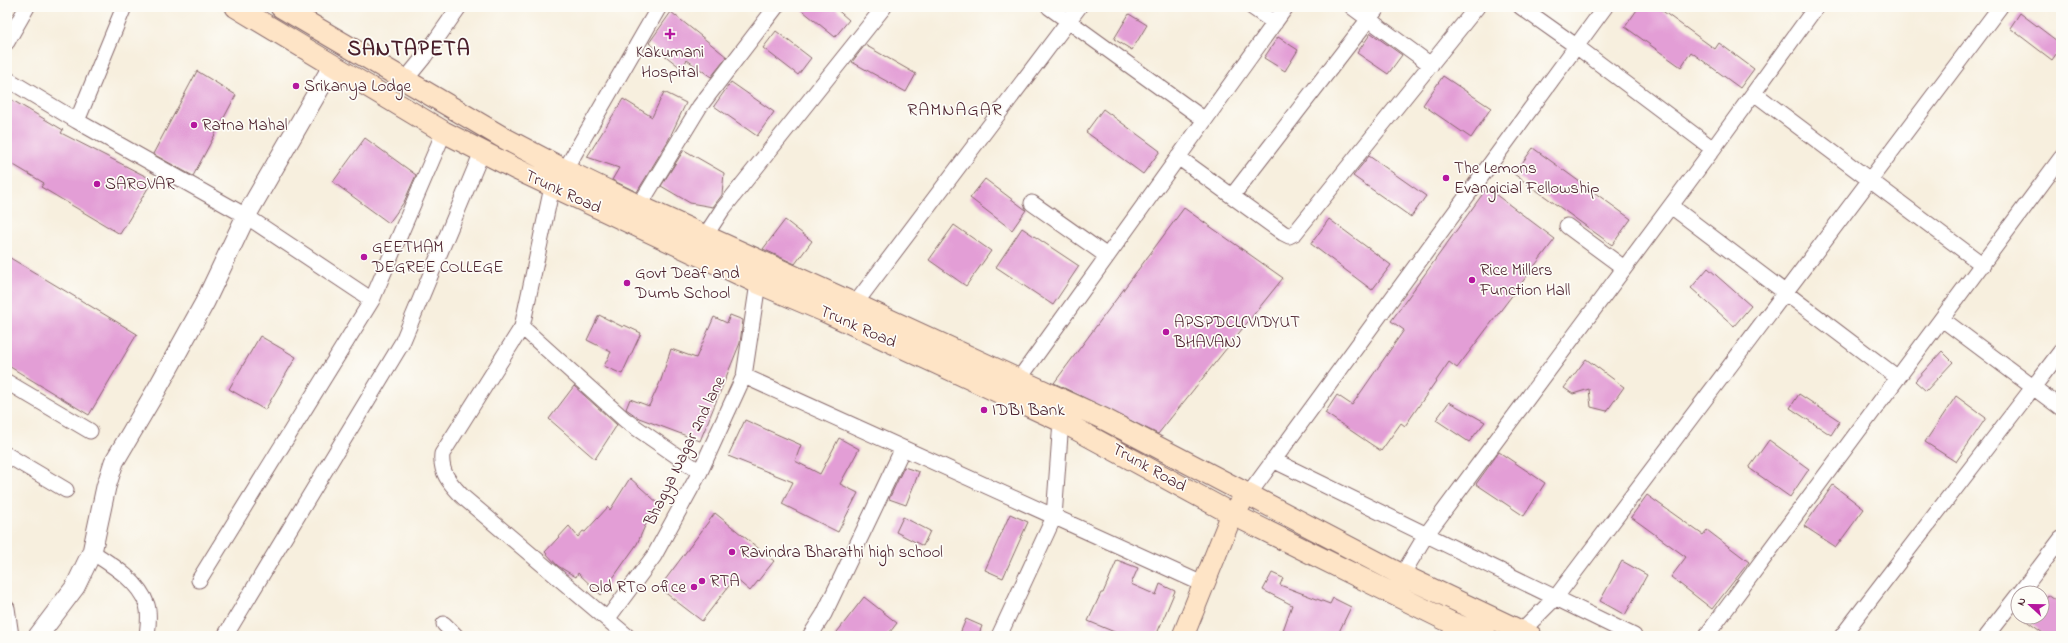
<svg xmlns="http://www.w3.org/2000/svg" width="2068" height="643" viewBox="0 0 2068 643" font-family="'Indie Flower',sans-serif">
<style>
.building{fill:#e39ed6}
.lines{fill:none;stroke-linecap:round;stroke-linejoin:round}
.minor-casing{stroke:#87686a;stroke-width:17}
.tertiary-casing{stroke:#87686a;stroke-width:21}
.secondary-casing{stroke:#87686a;stroke-width:23}
.minor{stroke:#fff;stroke-width:15}
.tertiary{stroke:#fff;stroke-width:19}
.secondary{stroke:#fee4c6;stroke-width:21}
.poi-dot{fill:#b5179e;stroke:#fdfcf7;stroke-width:1.5}
.labels{text-anchor:middle;dominant-baseline:central;stroke-width:3.5;stroke-linejoin:round;paint-order:stroke}
.poi-label{font-size:17px;fill:#4a1f2b;stroke:#fdfcf7;text-anchor:start}
.street-label{font-size:17px;fill:#4a1f2b;stroke:#fdfcf7}
.neighbourhood-label{font-size:18px;letter-spacing:1px;fill:#4a1f2b;stroke:#fdfcf7}
.district-label{font-size:21px;font-weight:bold;letter-spacing:1px;fill:#4a1f2b;stroke:#fdfcf7}
</style>
<rect width="100%" height="100%" fill="#fdfcf7"/>
<filter id="ink" filterUnits="userSpaceOnUse"><feTurbulence type="fractalNoise" baseFrequency=".025" numOctaves="2"/><feDisplacementMap in="SourceGraphic" scale="8" xChannelSelector="R" yChannelSelector="G"/><feConvolveMatrix kernelMatrix="1 2 1 2 8 2 1 2 1" color-interpolation-filters="sRGB"/></filter>
<filter id="wash" filterUnits="userSpaceOnUse"><feTurbulence type="fractalNoise" baseFrequency=".012" numOctaves="4" result="noise"/><feDisplacementMap in="SourceGraphic" scale="16" xChannelSelector="R" yChannelSelector="G"/><feGaussianBlur stdDeviation="0.9" result="paint"/><feColorMatrix in="noise" values="0 0 0 0 0 0 0 0 0 0 0 0 0 0 0 0 0 1.4 0 .05"/><feComposite in="paint" operator="in"/></filter>
<g filter="url(#wash)">
<rect width="100%" height="100%" fill="#f7efde"/>
<g id="blocks">
<path class="building" d="M798 7H834L849 20 835 37Z
M1639 7H1657L1715 49 1719 43 1754 69 1740 88 1691 52 1681 67 1625 27Z
M671 12 727 57 711 77 687 60 681 68 649 43Z
M2020 13 2061 44V47L2052 60 2010 28Z
M1129 14 1147 25 1132 50 1114 39Z
M776 31 811 58 798 75 763 48Z
M1371 33 1402 55 1388 74 1357 53Z
M1278 37 1298 50 1285 71 1264 58Z
M865 45 916 74 906 92 852 62Z
M197 71 236 95 193 176 153 154Z
M1443 76 1491 108 1471 138 1423 105Z
M731 82 774 112 757 136 714 106Z
M664 92 686 103 668 141 637 192 612 180 619 168 587 157 623 99 652 117Z
M7 97 63 130 61 133 153 180 120 234 41 187 44 183 7 161Z
M1103 109 1160 151 1143 174 1086 132Z
M365 138 416 175 404 202 389 223 333 182Z
M1533 148 1631 219 1612 245 1514 174Z
M684 150 724 173 722 195 713 207 690 203 661 186Z
M1369 156 1426 196 1411 217 1353 176Z
M985 179 1026 210 1012 230 970 198Z
M1487 188 1555 239 1457 368 1449 362 1405 426 1401 423 1381 451 1325 413 1337 395 1352 405 1404 330 1391 321Z
M1184 208 1283 278 1158 434 1054 383Z
M1329 219 1391 265 1372 290 1311 244Z
M785 220 812 241 795 264 763 249Z
M954 225 991 251 966 286 929 260Z
M1022 228 1079 266 1053 305 996 267Z
M7 256 137 334 89 415 7 365Z
M1708 268 1751 306 1734 326 1691 288Z
M599 315 623 327 624 325 641 333 622 374 604 366 611 352 587 340Z
M730 315 743 320 740 343 700 441 639 418 626 409 630 399 649 406 661 380 671 349 696 358 714 317 727 323Z
M260 336 296 357 265 410 229 389Z
M1942 351 1953 362 1926 391 1915 381Z
M1586 359 1624 387 1607 411 1591 407 1589 389 1573 394 1564 388Z
M574 386 617 425 595 459 549 419Z
M1799 394 1840 421 1831 435 1790 408Z
M1956 396 1986 418 1956 462 1925 442Z
M1449 402 1485 422 1469 442 1436 420Z
M745 420 801 445 795 461 820 474 839 438 859 449 840 484 858 493 838 532 782 504 793 482 728 456Z
M1769 440 1809 469 1790 497 1749 468Z
M1499 452 1545 483 1524 516 1476 484Z
M904 467 919 472 906 505 889 499Z
M630 478 660 505 652 520 649 517 637 544 601 595 578 573 576 577 558 566 545 552 569 526 578 537 583 531 585 532 608 507 610 510Z
M1833 485 1864 509 1836 547 1804 526Z
M1647 495 1703 535 1707 530 1749 562 1712 609 1671 577 1686 557 1631 517Z
M715 513 774 561 750 591 735 578 702 621 659 588Z
M1010 514 1028 522 1003 578 985 570Z
M903 517 930 531 923 546 896 532Z
M1117 560 1138 568 1131 584 1156 595 1160 584 1175 591 1156 636H1124L1088 621 1101 593H1103Z
M1622 561 1647 575 1625 615 1600 601Z
M1272 573 1283 578 1280 585 1330 604 1333 598 1351 607 1337 636H1281L1292 605 1263 590Z
M2048 595 2061 604V636H2047L2021 617H2042V604Z
M864 597 897 623 887 636H834Z
M966 619 982 626 978 636H959Z"/>
</g>
</g>
<g filter="url(#ink)">
<use href="#blocks" fill-opacity="0" stroke="#87686a" stroke-width="1"/>
<g class="lines">
<g class="minor-casing">
<path id="minor" d="M1049 7 1205 120
M1252 7 1275 23
M1352 7 1431 65
M1521 7 1576 46 1713 149
M7 42 27 7
M7 79 77 121 246 216 372 300
M406 79 424 57 459 7
M1754 93 1983 265
M77 121 124 7
M1178 157 1283 233 1289 236 1295 233 1477 7
M565 170 659 7
M552 187 522 327 442 454C440 474 451 484 463 497L627 636
M1232 196 1378 7
M1032 203 1107 256
M639 206 700 106 776 7
M1671 206 1898 378
M1567 226 1624 268
M705 236 722 210 884 7
M855 304 1079 7
M1942 319 2061 408
M522 327 625 420 700 472
M744 376 1205 585
M1019 379 1286 7
M7 382 90 431
M7 455 66 490
M1273 460 1634 636
M1249 494 1605 7
M92 552C112 565 139 581 147 605 150 615 148 626 147 636
M1402 575 1426 535 1713 149 1816 7
M199 580 372 300 444 132
M2020 593 2061 539
M7 608 11 636
M608 618 654 556 700 472 744 376 758 283 762 275
M444 624 456 636
M1521 632 1556 597 2000 7
M225 636 402 343 482 152
M810 636 824 614 903 448
M999 636 1054 517 1061 421
M1706 636 2061 158
M1842 636 2061 351
M1986 636 2018 595"/>
</g>
<g class="tertiary-casing">
<path id="tertiary" d="M38 636 75 587 92 552 106 487 114 462 157 389 205 302 246 216 332 67"/>
</g>
<g class="secondary-casing">
<path id="secondary" d="M236 7 444 132 514 168 758 283 824 311 1061 421 1232 514 1371 583 1450 622 1486 636
M281 7 502 137 565 170 639 206 855 304 1104 419 1402 575 1531 636
M1183 636 1232 514 1241 503"/>
</g>
<use href="#minor" class="minor"/>
<use href="#tertiary" class="tertiary"/>
<use href="#secondary" class="secondary"/>
</g>
</g>
<g class="poi-dot">
<path d="M668 28h4v4h4v4h-4v4h-4v-4h-4v-4h4z"/>
<circle cx="296" cy="86" r="4"/>
<circle cx="194" cy="125" r="4"/>
<circle cx="1446" cy="178" r="4"/>
<circle cx="97" cy="184" r="4"/>
<circle cx="364" cy="257" r="4"/>
<circle cx="1472" cy="280" r="4"/>
<circle cx="627" cy="283" r="4"/>
<circle cx="1166" cy="332" r="4"/>
<circle cx="984" cy="410" r="4"/>
<circle cx="732" cy="552" r="4"/>
<circle cx="702" cy="581" r="4"/>
<circle cx="694" cy="587" r="4"/>
</g>
<g class="labels">
<g class="poi-label">
<text x="670" y="52" text-anchor="middle">Kakumani<tspan x="670" dy="20">Hospital</tspan></text>
<text x="304" y="86">Srikanya Lodge</text>
<text x="202" y="125">Ratna Mahal</text>
<text x="1454" y="168">The Lemons<tspan x="1454" dy="20">Evangicial Fellowship</tspan></text>
<text x="105" y="184">SAROVAR</text>
<text x="372" y="247">GEETHAM<tspan x="372" dy="20">DEGREE COLLEGE</tspan></text>
<text x="1480" y="270">Rice Millers<tspan x="1480" dy="20">Function Hall</tspan></text>
<text x="635" y="273">Govt Deaf and<tspan x="635" dy="20">Dumb School</tspan></text>
<text x="1174" y="322">APSPDCL(VIDYUT<tspan x="1174" dy="20">BHAVAN)</tspan></text>
<text x="992" y="410">IDBI Bank</text>
<text x="740" y="552">Ravindra Bharathi high school</text>
<text x="710" y="581">RTA</text>
<text x="686" y="587" text-anchor="end">Old RTO ofice</text>
</g>
<g class="street-label">
<text transform="translate(563 192) rotate(25)">Trunk Road</text>
<text transform="translate(858 327) rotate(24)">Trunk Road</text>
<text transform="translate(685 451) rotate(-64)">Bhagya Nagar 2nd lane</text>
<text transform="translate(1149 468) rotate(29)">Trunk Road</text>
</g>
<g class="neighbourhood-label">
<text x="955" y="111">RAMNAGAR</text>
</g>
<g class="district-label">
<text x="409" y="50">SANTAPETA</text>
</g>
</g>
<rect width="2068" height="643" fill="none" stroke="#fdfcf7" stroke-width="24"/>
<g transform="translate(2030 605) rotate(292)"><circle r="19" fill="#fdfcf7" stroke="#b5a4a5"/>
<path d="M0-3L7 15L0 10L-7 15Z" fill="#b5179e"/>
<text y="-6" font-size="11" font-weight="bold" text-anchor="middle" fill="#4a1f2b">N</text>
</g>
</svg>
